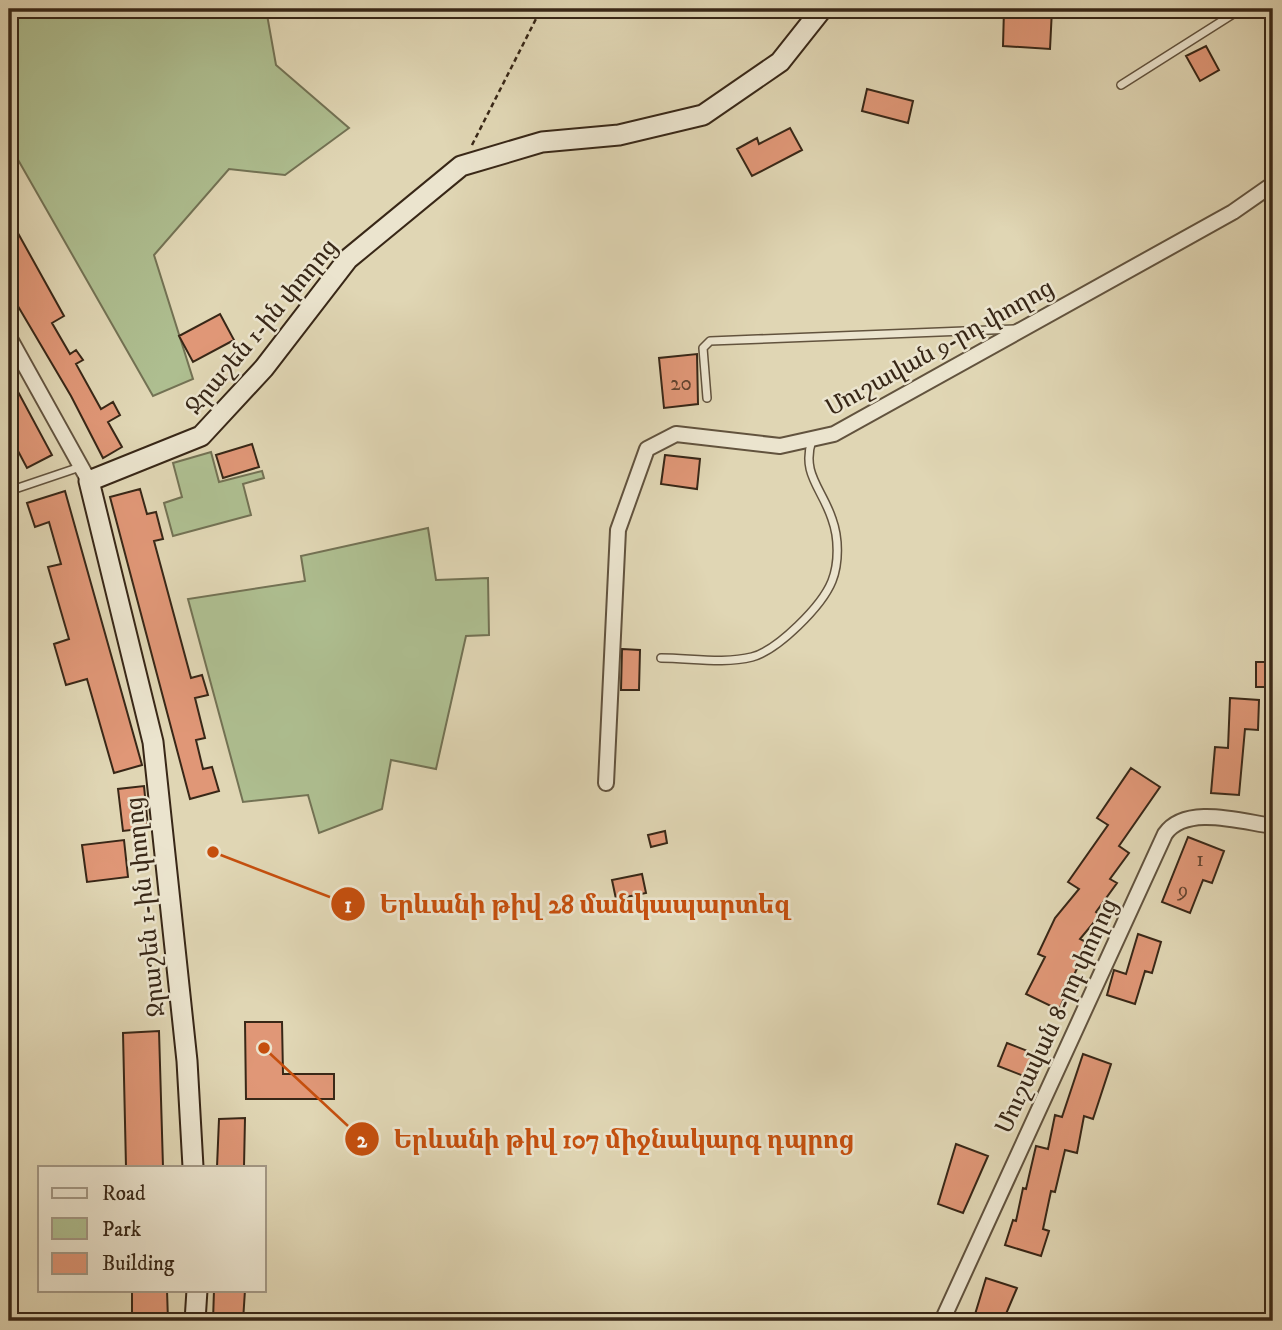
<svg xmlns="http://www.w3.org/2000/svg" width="1282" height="1330" viewBox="0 0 1282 1330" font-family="'IM FELL DW Pica','Noto Serif Armenian',serif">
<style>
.green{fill:#aebe90;stroke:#737254;stroke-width:2}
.building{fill:#e09777;stroke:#382717;stroke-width:2}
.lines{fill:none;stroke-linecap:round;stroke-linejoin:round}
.lane-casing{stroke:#62533e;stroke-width:10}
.street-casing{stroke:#62533e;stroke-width:18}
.secondary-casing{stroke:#382717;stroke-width:23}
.path{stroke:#382717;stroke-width:2.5;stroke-dasharray:5 3.5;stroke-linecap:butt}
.lane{stroke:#ebe4ce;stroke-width:7}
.street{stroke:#ebe4ce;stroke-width:14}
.secondary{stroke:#ebe4ce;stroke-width:19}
.labels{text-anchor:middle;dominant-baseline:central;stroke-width:5;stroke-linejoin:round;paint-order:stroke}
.number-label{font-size:21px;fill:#62432f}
.street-label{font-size:24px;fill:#382717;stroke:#ebe4ce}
.leader{fill:none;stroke:#c54f0e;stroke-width:2.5}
.callout-dot{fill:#c54f0e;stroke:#ebe4ce;stroke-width:2.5}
.mark-label{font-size:21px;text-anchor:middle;font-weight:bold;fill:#fff}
.callout-label{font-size:26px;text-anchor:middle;font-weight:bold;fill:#c54f0e;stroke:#ebe4ce;stroke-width:5;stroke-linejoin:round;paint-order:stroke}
</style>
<rect width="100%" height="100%" fill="#e0d6b4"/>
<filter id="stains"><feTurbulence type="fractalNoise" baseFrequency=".00286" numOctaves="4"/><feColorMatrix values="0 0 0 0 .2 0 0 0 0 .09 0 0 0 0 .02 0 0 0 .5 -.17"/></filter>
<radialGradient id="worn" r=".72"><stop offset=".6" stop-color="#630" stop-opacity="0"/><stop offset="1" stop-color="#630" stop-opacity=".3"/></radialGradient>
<path class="green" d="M9 9H266L276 65 349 128 285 175 229 169 154 255 193 379 153 396 9 144Z
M211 452 219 482 262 471 264 478 243 484 251 515 173 536 164 503 182 497 173 463Z
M428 528 436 580 488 578 489 635 466 636 436 769 391 760 382 809 319 833 308 795 243 802 188 599 305 581 301 556Z"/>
<path class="building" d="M1004 9H1052L1050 49 1003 46Z
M1206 46 1219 70 1200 81 1186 56Z
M867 89 913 101 908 123 862 111Z
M790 128 802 150 752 176 737 149 757 138 759 144Z
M9 217 64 316 52 323 70 354 76 350 83 360 76 364 101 409 113 402 120 415 108 422 122 447 103 458 71 396 9 291Z
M220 314 234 340 193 362 179 336Z
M697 354 698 404 664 408 659 358Z
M9 375 52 455 27 468 18 451 9 457Z
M252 444 259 467 223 478 216 455Z
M665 455 700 459 697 489 661 484Z
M140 489 147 514 156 512 163 539 154 541 191 678 202 675 208 695 195 698 205 738 196 740 203 769 212 767 219 791 190 799 110 497Z
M65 491 142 765 114 773 87 679 66 685 54 644 69 639 48 567 61 564 49 522 35 527 27 503Z
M622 649 640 650 639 690H621Z
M1256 662H1273V687H1256Z
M1230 698 1259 700 1258 730 1245 729 1239 795 1211 793 1215 747 1228 748Z
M1131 768 1160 787 1119 846 1129 853 1110 879 1117 883 1096 912 1100 915 1080 939 1088 943 1059 1010 1026 994 1045 957 1038 954 1055 918 1079 889 1068 882 1108 825 1097 818Z
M144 786 148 828 123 831 118 789Z
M665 831 667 843 651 847 648 835Z
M1188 837 1224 851 1212 883 1203 880 1190 913 1162 902Z
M124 840 128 877 87 882 82 845Z
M642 874 646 893 616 899 612 880Z
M1138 934 1161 942 1152 973 1145 971 1135 1004 1107 995 1114 970 1126 974Z
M245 1022H282L283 1074H334V1099H246Z
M159 1031 163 1167H126L123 1033Z
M1007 1043 1038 1055 1029 1078 998 1066Z
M1083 1054 1111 1064 1093 1119 1084 1116 1077 1153 1065 1150 1055 1192 1051 1191 1043 1229 1049 1231 1041 1256 1005 1245 1013 1220 1016 1221 1023 1188 1026 1189 1036 1146 1048 1149 1055 1115 1062 1117Z
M245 1118 244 1167H217L219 1119Z
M956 1144 988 1156 963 1213 938 1204Z
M986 1278 1017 1288 1003 1321H973Z
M132 1290H167L168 1321H132Z
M214 1290H245L243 1321H213Z"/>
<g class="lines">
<g class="lane-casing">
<path id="lane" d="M1121 85 1241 9
M707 398 703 348 710 341 1015 329
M9 491 80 467
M661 658C690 658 725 664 752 657 778 650 822 606 832 581 839 563 839 538 832 519 822 488 801 474 812 440"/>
</g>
<g class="street-casing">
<path id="street" d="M9 337 89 481
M606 783 618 530 647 449 676 434 780 446 834 434 1233 212 1273 184
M942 1321 1165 834C1186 804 1242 822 1273 826"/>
</g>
<g class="secondary-casing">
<path id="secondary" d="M193 1167 187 1061 153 742 89 481 201 436 264 368 348 259 461 166 542 142 619 135 703 115 780 62 822 9
M195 1321 197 1290"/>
</g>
<path class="path" d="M472 145 541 9"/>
<use href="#lane" class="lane"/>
<use href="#street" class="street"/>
<use href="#secondary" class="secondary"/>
</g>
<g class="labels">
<g class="number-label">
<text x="681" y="384">20</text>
<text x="1200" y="860">1</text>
<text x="1183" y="891">9</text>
</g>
<g class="street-label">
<text transform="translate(262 327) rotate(-50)">Ջրաշեն 1-ին փողոց</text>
<text transform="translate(940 348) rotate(-29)">Մուշավան 9-րդ փողոց</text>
<text transform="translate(146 907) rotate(-96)">Ջրաշեն 1-ին փողոց</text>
<text transform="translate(1057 1016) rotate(-65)">Մուշավան 8-րդ փողոց</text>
</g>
</g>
<path class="leader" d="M213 852L348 904M264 1048L362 1139"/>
<g class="callout-dot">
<circle cx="213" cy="852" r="7"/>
<circle cx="264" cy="1048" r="7"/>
<circle cx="348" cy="904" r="18"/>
<circle cx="362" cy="1139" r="18"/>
</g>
<g class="mark-label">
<text x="348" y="912">1</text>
<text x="362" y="1147">2</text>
</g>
<g class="callout-label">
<text x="585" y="913">Երևանի թիվ 28 մանկապարտեզ</text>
<text x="624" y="1148">Երևանի թիվ 107 միջնակարգ դպրոց</text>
</g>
<rect width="1282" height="1330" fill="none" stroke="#e0d6b4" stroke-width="35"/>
<rect x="10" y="10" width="1261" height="1309" fill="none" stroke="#382717" stroke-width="3.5"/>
<rect x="18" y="18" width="1247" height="1295" fill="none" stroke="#382717" stroke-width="2"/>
<rect x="38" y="1166" width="228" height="126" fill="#ebe4ce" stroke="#a39885" stroke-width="2"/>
<rect x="52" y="1188" width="35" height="10" fill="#ebe4ce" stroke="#a39885" stroke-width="2"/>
<text x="102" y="1200" font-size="21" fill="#382717">Road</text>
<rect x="52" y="1218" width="35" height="21" fill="#aebe90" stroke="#a39885" stroke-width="2"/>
<text x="102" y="1236" font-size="21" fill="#382717">Park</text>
<rect x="52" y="1253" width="35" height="21" fill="#e09777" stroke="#a39885" stroke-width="2"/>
<text x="102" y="1270" font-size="21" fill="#382717">Building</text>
<rect width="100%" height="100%" filter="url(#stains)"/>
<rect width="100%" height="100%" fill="url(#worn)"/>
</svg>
